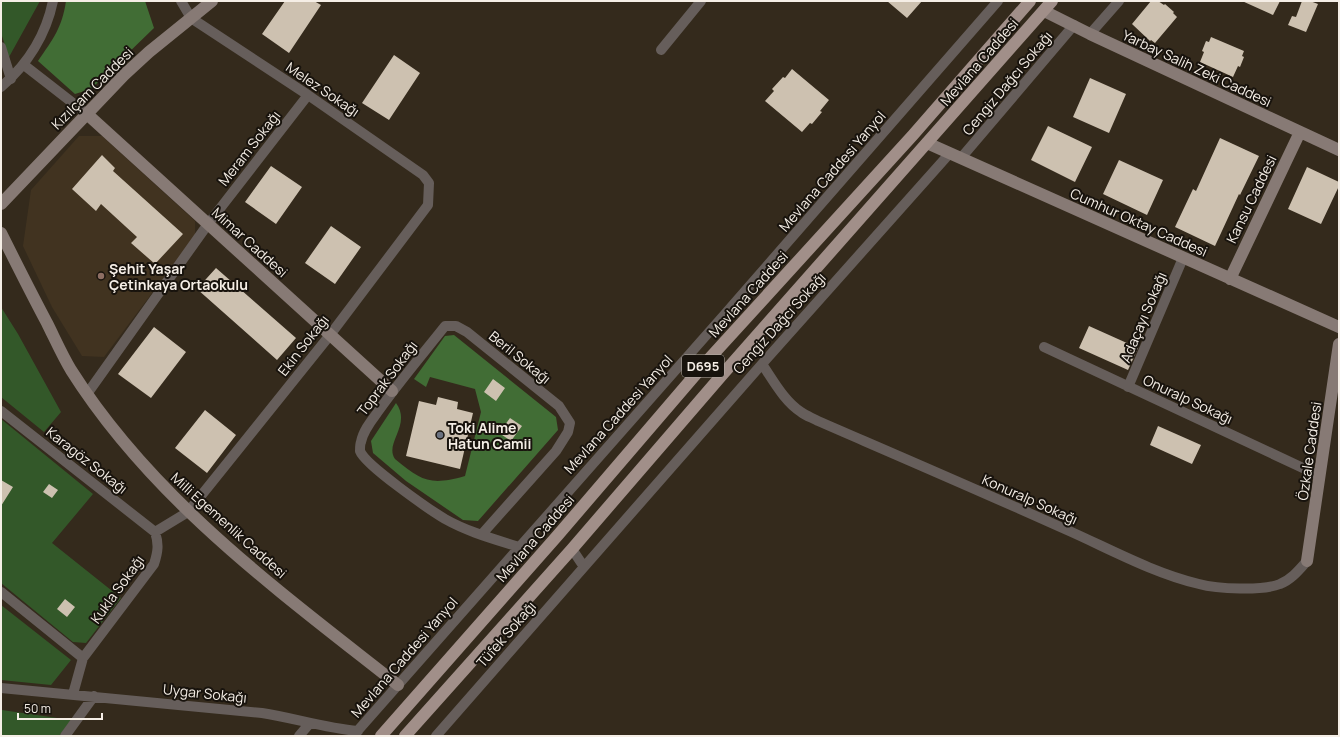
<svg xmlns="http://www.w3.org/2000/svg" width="1340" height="737" viewBox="0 0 1340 737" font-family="Manrope,sans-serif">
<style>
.built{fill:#413320}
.green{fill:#335829}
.forest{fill:#416d35}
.building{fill:#cdc1b0}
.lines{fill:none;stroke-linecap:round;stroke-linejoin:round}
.street{stroke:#665e5b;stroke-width:10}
.secondary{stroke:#877a75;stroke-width:12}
.primary{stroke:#a18f89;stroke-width:12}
.education-dot{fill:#8d6e63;stroke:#18130d;stroke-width:1.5}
.worship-dot{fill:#6b7280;stroke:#18130d;stroke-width:1.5}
.labels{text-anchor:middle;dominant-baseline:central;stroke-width:4;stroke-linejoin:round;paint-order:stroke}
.shield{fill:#18130d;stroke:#b3aca5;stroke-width:1}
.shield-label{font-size:13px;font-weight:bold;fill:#f5eee6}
.street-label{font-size:14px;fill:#f5eee6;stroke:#18130d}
.poi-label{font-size:14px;font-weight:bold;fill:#f5eee6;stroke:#18130d;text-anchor:start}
</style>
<rect width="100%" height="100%" fill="#342a1c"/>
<path class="built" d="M79 136H102L195 221V236L104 357 82 356 52 307 23 246 31 190Z"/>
<path class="green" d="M1 1H40L9 57 1 33Z
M1 307 18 334 61 412 44 432 1 397Z
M1 419 93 494 52 543 121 598 86 643 73 642 1 583Z
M1 605 71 660 51 685 1 680Z
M2 710 71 720 59 736H1V712Z"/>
<path class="forest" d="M66 1H145L154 28 91 89 75 94 38 61C53 39 62 28 66 1Z
M454 335 556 417 558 430 478 521 463 520 406 481 373 453 371 441 396 403C412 425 384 443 395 459 422 481 430 486 465 476L481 412 475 389 430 377 426 387 414 379 445 336Z"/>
<path class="building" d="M285 1H314L321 5 289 53 262 34Z
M887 1H922L907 18Z
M1151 1H1158L1164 5 1165 4 1174 12 1173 13 1177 17 1155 43 1151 40 1150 41 1132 24Z
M1242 1H1280L1273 15Z
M1302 1H1310L1318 4 1306 32 1288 25 1292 16 1296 17Z
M1211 37 1244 51 1242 56 1244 57 1240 67 1238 66 1233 77 1200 62 1204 52 1202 51 1206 41 1209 42Z
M394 55 420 73 389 120 362 103Z
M792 69 829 100 820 111 822 112 812 124 810 123 802 132 765 101 774 91 772 89 783 77 785 78Z
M1090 78 1126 94 1109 133 1073 117Z
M1048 126 1092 147 1075 182 1031 160Z
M1220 138 1259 156 1240 195 1239 194 1215 246 1175 227 1193 189 1196 191Z
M102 155 115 168 113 171 183 234 155 264 131 243 137 237 101 204 96 211 72 189Z
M1119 160 1163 180 1147 215 1103 194Z
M271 166 302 187 276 224 245 202Z
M1307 167 1339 182V186L1321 224 1288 209Z
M331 226 361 247 335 284 305 263Z
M216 268 296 338 277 360 197 289Z
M1089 326 1138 348 1128 370 1079 348Z
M154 327 186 352 151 398 118 374Z
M493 379 505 388 496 401 484 392Z
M438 397 458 402 457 409 473 413 460 469 406 456 419 401 436 405Z
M205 410 236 435 207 473 175 448Z
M510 418 522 426 511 441 499 433Z
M1158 426 1201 445 1192 464 1150 445Z
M1 480 13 487 1 506Z
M49 484 58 490 52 498 43 492Z
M65 599 75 607 67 617 57 609Z"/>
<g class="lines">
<path class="street" d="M1090 34 1119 1
M1 47 11 79
M661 50 701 1
M24 65 87 114
M1 87C27 65 46 35 53 1
M961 158 1074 25
M1044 347 1320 476
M762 364C773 380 784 401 801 412 806 416 813 418 818 421 901 457 985 493 1067 530 1110 549 1153 573 1199 584 1217 589 1263 591 1280 584 1291 580 1299 570 1307 561
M1128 387 1183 258
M87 394 208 224 308 95
M1 411 155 532
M482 534 556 451 568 432 570 423 559 406 467 332 456 326H445C422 355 398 383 377 413 371 421 363 431 361 442 360 444 360 448 360 451 365 465 430 510 445 519 468 532 494 539 519 547
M584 567 762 364 950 153
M1 592 83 658
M1 688 262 713C294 718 325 728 358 731
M73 694 83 658 154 564C158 552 159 544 155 532L188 512 330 335 428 205 429 183 423 175 308 95 191 18 181 1
M65 736 94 696
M299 736 310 723
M353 736 725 314 998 1
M436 736 584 567 572 549"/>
<path class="secondary" d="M1044 11 1090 34 1339 150
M87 114 392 391
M927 143 1339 327
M1 204 124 75 149 52 212 1
M1 233C16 263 31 293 47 323 55 339 62 355 71 370 153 500 279 591 398 685
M1230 279 1300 132
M1307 561 1339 344"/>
<path class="primary" d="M381 736 558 535 708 360 913 135 1030 1
M405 736 572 549 722 375 1052 1"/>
</g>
<circle class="education-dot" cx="101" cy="276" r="4"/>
<circle class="worship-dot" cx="440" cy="435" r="4"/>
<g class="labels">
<rect class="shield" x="682" y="355" width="42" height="22" rx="3"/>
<g class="shield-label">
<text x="703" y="366">D695</text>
</g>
<g class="street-label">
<text transform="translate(979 62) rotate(-49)">Mevlana Caddesi</text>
<text transform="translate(1197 68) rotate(25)">Yarbay Salih Zeki Caddesi</text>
<text transform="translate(1007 83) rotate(-50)">Cengiz Dağcı Sokağı</text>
<text transform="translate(92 88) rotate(-45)">Kızılçam Caddesi</text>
<text transform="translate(323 89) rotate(34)">Melez Sokağı</text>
<text transform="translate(249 148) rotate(-52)">Meram Sokağı</text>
<text transform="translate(832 171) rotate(-49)">Mevlana Caddesi Yanyol</text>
<text transform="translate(1251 199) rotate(-64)">Kansu Caddesi</text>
<text transform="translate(1139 222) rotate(24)">Cumhur Oktay Caddesi</text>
<text transform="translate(250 242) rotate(42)">Mimar Caddesi</text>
<text transform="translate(748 294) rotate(-48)">Mevlana Caddesi</text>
<text transform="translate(1143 317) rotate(-67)">Adaçayı Sokağı</text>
<text transform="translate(779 323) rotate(-48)">Cengiz Dağcı Sokağı</text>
<text transform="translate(303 345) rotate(-52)">Ekin Sokağı</text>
<text transform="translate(520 357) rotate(39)">Beril Sokağı</text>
<text transform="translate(387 378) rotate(-53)">Toprak Sokağı</text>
<text transform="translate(1188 399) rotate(25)">Onuralp Sokağı</text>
<text transform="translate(618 414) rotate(-48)">Mevlana Caddesi Yanyol</text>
<text transform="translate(1309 451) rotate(-82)">Özkale Caddesi</text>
<text transform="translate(87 460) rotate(38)">Karagöz Sokağı</text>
<text transform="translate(1030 499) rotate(24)">Konuralp Sokağı</text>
<text transform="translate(229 525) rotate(42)">Milli Egemenlik Caddesi</text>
<text transform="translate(535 538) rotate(-49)">Mevlana Caddesi</text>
<text transform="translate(117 589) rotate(-54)">Kukla Sokağı</text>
<text transform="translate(506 634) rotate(-49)">Tüfek Sokağı</text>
<text transform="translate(404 657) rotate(-49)">Mevlana Caddesi Yanyol</text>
<text transform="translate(205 693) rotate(6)">Uygar Sokağı</text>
</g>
<g class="poi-label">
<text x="109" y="268">Şehit Yaşar<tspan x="109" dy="16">Çetinkaya Ortaokulu</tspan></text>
<text x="448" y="427">Toki Alime<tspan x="448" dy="16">Hatun Camii</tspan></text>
</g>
</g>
<rect width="1340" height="737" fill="none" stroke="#f5eee6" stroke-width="4"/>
<path d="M18 713v6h84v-6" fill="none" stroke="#f5eee6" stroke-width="2"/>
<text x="24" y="713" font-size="12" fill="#f5eee6" stroke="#18130d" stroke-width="3" paint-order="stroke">50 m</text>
</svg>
